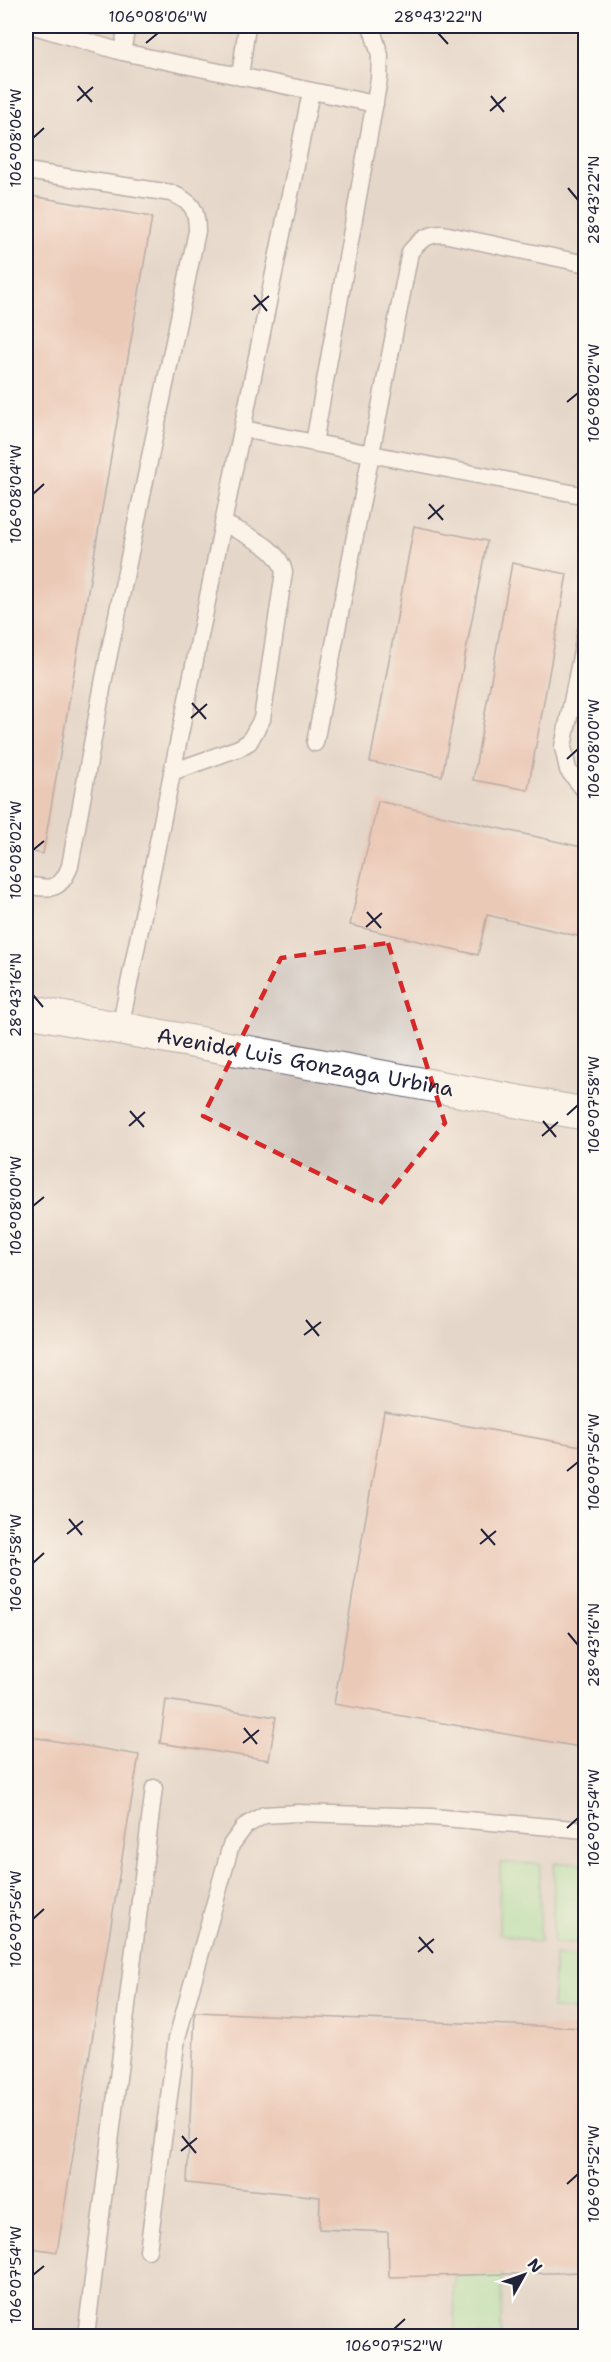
<svg xmlns="http://www.w3.org/2000/svg" width="611" height="2362" viewBox="0 0 611 2362" font-family="'Shantell Sans',sans-serif">
<style>
.industrial{fill:#cdc2b9}
.green{fill:#94db95;stroke:#5b7e68;stroke-width:1.5}
.building{fill:#dca493}
.lines{fill:none;stroke-linecap:round;stroke-linejoin:round}
.lane-casing{stroke:#6d6771;stroke-width:19}
.street-casing{stroke:#6d6771;stroke-width:34}
.lane{stroke:#fff;stroke-width:16}
.street{stroke:#fff;stroke-width:32}
.marked{fill:none;stroke:#d62828;stroke-width:4.5;stroke-dasharray:12 8;stroke-linejoin:round}
.ticks{fill:none;stroke:#22223b;stroke-width:2}
.labels{text-anchor:middle;dominant-baseline:central;stroke-width:4.5;stroke-linejoin:round;paint-order:stroke}
.street-label{font-size:21px;fill:#22223b;stroke:#fdfcf7}
.neatline{fill:none;stroke:#22223b;stroke-width:2}
.ticks-label{font-size:15px;text-anchor:middle;fill:#22223b}
</style>
<rect width="100%" height="100%" fill="#fdfcf7"/>
<filter id="ink" filterUnits="userSpaceOnUse"><feTurbulence type="fractalNoise" baseFrequency=".0167" numOctaves="2"/><feDisplacementMap in="SourceGraphic" scale="12" xChannelSelector="R" yChannelSelector="G"/><feConvolveMatrix kernelMatrix="1 2 1 2 8 2 1 2 1" color-interpolation-filters="sRGB"/></filter>
<filter id="wash" filterUnits="userSpaceOnUse"><feTurbulence type="fractalNoise" baseFrequency=".008" numOctaves="4" result="noise"/><feDisplacementMap in="SourceGraphic" scale="24" xChannelSelector="R" yChannelSelector="G"/><feGaussianBlur stdDeviation="1.35" result="paint"/><feColorMatrix in="noise" values="0 0 0 0 0 0 0 0 0 0 0 0 0 0 0 0 0 1.4 0 .05"/><feComposite in="paint" operator="in"/></filter>
<g filter="url(#wash)">
<rect width="100%" height="100%" fill="#f8e8d5"/>
<path class="industrial" d="M26 26H585V2336H26Z"/>
<path class="green" d="M500 1863 540 1864V1942L499 1934Z
M554 1863H585V1943H553Z
M555 1955 585 1957V2010L552 2009Z
M502 2274 501 2336H455L454 2275Z"/>
<g id="blocks">
<path class="building" d="M26 195 152 217 43 854 26 850Z
M414 526 487 541 442 776 370 762Z
M512 563 567 574 528 790 473 780Z
M378 801 586 848V938L487 915 478 955 350 925Z
M384 1411 586 1447V1748L334 1704Z
M166 1700 276 1717 269 1760 160 1743Z
M26 1736 139 1755 57 2252 26 2247Z
M195 2012 586 2028V2272L389 2277 388 2232 319 2229 320 2197 187 2183Z"/>
</g>
</g>
<g filter="url(#ink)">
<use href="#blocks" fill-opacity="0" stroke="#6d6771" stroke-width="1.5"/>
<g class="lines">
<g class="lane-casing">
<path id="lane" d="M34 26 122 52 375 104
M122 52 127 26
M240 77 247 26
M26 171 171 193C192 202 197 208 197 231L104 678 70 866C60 892 50 889 26 885
M243 429 586 496
M314 443 379 79 380 55 371 26
M586 631 563 747 568 770 586 792
M315 743 410 252C420 240 427 234 443 234L586 264
M172 772 239 748 249 742 262 719 284 572C279 546 244 535 224 523
M120 1028 311 92
M148 2250 177 2038 231 1845 245 1826 264 1815 298 1813 432 1817 586 1830
M86 2336 154 1788"/>
</g>
<g class="street-casing">
<g id="street">
<path id="s1" d="M26 1011 586 1114"/>
</g>
</g>
<use href="#lane" class="lane"/>
<use href="#street" class="street"/>
</g>
</g>
<path d="M0 0H611V2362H0ZM388 943 445 1123 380 1204 203 1116 281 958Z" fill="#f8e8d5" fill-opacity=".55" fill-rule="evenodd"/>
<path class="marked" d="M388 943 445 1123 380 1204 203 1116 281 958Z"/>
<path class="ticks" d="M438 33 448 44M146 43 158 33M78 86 92 102M491 96 504 112M77 101 93 87M490 111 506 97M33 138 44 128M568 188 578 200M254 295 267 311M252 310 269 296M567 402 578 393M33 494 44 484M429 504 443 520M428 519 444 505M192 703 206 719M191 718 207 704M567 759 578 749M33 850 44 841M367 912 381 928M366 927 382 913M33 995 43 1007M130 1111 144 1127M567 1115 578 1105M543 1121 556 1137M129 1126 145 1112M542 1136 558 1122M33 1206 44 1197M306 1320 319 1336M304 1335 321 1322M567 1471 578 1462M69 1519 82 1535M481 1529 495 1545M67 1534 83 1521M480 1544 496 1531M33 1563 44 1553M568 1633 578 1645M244 1728 257 1744M243 1743 259 1730M567 1828 578 1818M33 1919 44 1909M419 1937 433 1953M418 1952 434 1939M182 2136 196 2153M181 2151 197 2138M567 2184 578 2174M33 2275 44 2266M394 2329 405 2319"/>
<g class="labels">
<g class="street-label">
<text stroke="none"><textPath href="#s1" startOffset="284">Avenida Luis Gonzaga Urbina</textPath></text>
</g>
</g>
<rect width="611" height="2362" fill="none" stroke="#fdfcf7" stroke-width="66"/>
<g transform="translate(524 2275) rotate(50)" stroke="#fdfcf7" stroke-width="4.5" paint-order="stroke">
<path d="M0-4.5L10 22L0 15L-10 22Z" fill="#22223b"/>
<text y="-9" font-size="16" font-weight="bold" text-anchor="middle" fill="#22223b">N</text>
</g>
<rect x="33" y="33" width="545" height="2296" class="neatline"/>
<g class="ticks-label">
<text x="158" y="22">106°08'06"W</text>
<text x="438" y="22">28°43'22"N</text>
<text transform="translate(16 138) rotate(-90)" y="5">106°08'06"W</text>
<text transform="translate(594 200) rotate(-90)" y="5">28°43'22"N</text>
<text transform="translate(594 393) rotate(-90)" y="5">106°08'02"W</text>
<text transform="translate(16 494) rotate(-90)" y="5">106°08'04"W</text>
<text transform="translate(594 749) rotate(-90)" y="5">106°08'00"W</text>
<text transform="translate(16 850) rotate(-90)" y="5">106°08'02"W</text>
<text transform="translate(16 995) rotate(-90)" y="5">28°43'16"N</text>
<text transform="translate(594 1105) rotate(-90)" y="5">106°07'58"W</text>
<text transform="translate(16 1206) rotate(-90)" y="5">106°08'00"W</text>
<text transform="translate(594 1462) rotate(-90)" y="5">106°07'56"W</text>
<text transform="translate(16 1563) rotate(-90)" y="5">106°07'58"W</text>
<text transform="translate(594 1645) rotate(-90)" y="5">28°43'16"N</text>
<text transform="translate(594 1818) rotate(-90)" y="5">106°07'54"W</text>
<text transform="translate(16 1919) rotate(-90)" y="5">106°07'56"W</text>
<text transform="translate(594 2174) rotate(-90)" y="5">106°07'52"W</text>
<text transform="translate(16 2275) rotate(-90)" y="5">106°07'54"W</text>
<text x="394" y="2351">106°07'52"W</text>
</g>
</svg>
